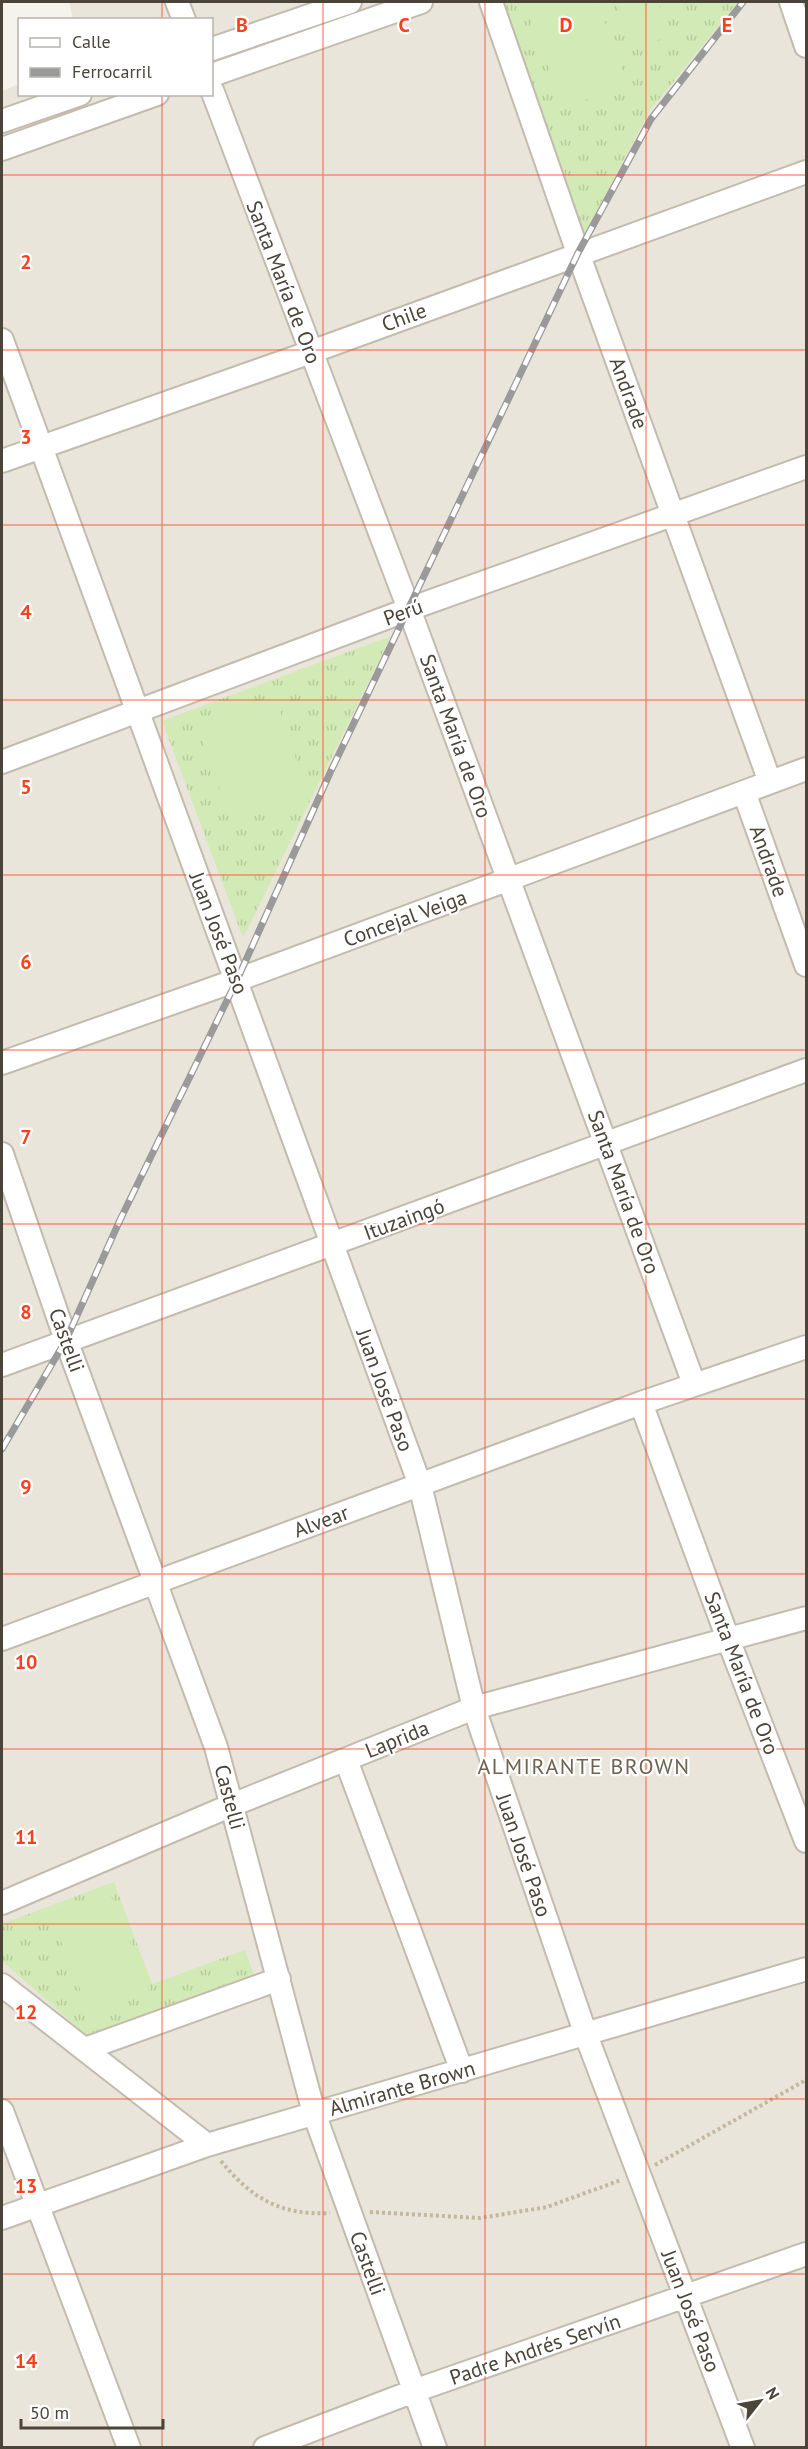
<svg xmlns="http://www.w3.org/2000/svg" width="808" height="2449" viewBox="0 0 808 2449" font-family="'PT Sans',sans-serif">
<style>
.residential{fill:#eae5da}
.grass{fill:url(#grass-tufts)}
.pitch{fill:#d2eab5}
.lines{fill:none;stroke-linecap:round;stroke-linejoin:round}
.minor-casing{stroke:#c2bbae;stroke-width:26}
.path{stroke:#c4b79f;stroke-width:4;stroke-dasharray:3 3;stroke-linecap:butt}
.minor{stroke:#fff;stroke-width:22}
.rail-casing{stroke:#9a9a9a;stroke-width:7}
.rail{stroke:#fff;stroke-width:4.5;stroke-dasharray:14;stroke-linecap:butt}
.grid{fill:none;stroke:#fc3f1d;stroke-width:1.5;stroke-opacity:0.55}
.labels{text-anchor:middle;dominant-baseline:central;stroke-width:4.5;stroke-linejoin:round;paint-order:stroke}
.street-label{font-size:21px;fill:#4b4439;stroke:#fff}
.neighbourhood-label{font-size:22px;letter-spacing:1.5px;fill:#6e6250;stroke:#fff}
.grid-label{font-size:20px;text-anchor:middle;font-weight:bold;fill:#fc3f1d;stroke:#fff;stroke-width:4.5;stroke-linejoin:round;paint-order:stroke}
</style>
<defs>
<pattern id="grass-tufts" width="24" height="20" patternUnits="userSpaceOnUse" patternTransform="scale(1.5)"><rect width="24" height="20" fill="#d2eab5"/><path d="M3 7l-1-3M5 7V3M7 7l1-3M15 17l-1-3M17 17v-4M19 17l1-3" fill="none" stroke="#b6ca9c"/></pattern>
</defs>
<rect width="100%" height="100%" fill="#f6f3ec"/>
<path class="residential" d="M69 2H806V2447L2 2448V91L19 84 20 94H212V20L73 19Z"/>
<path class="grass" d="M505 2H738L650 110 585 233 505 9Z
M391 636 243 938 162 721Z
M114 1882 152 1984 245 1950 261 1994 106 2052 2 1961V1924Z"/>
<path class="pitch" d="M541 2H597L628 84 564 108 525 7Z
M616 2H658L671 35 634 49Z
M275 696 309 798 231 824 197 721Z
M109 1890 149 1990 90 2014 50 1914Z"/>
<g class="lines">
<g class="minor-casing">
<path id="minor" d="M177 2 184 20
M491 2 578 253 770 782
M791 2 806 46
M212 49 350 2
M212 75 421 2
M212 90 409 609 694 1384
M2 121 80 94
M2 149 157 94
M2 340 420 1485 474 1708 586 2035 743 2448
M2 461 311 352 806 172
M2 762 415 607 806 467
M744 792 806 965
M2 1063 237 980 806 769
M2 1154 66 1340 216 1747 314 2113 435 2448
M2 1365 806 1070
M641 1403 728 1639 806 1841
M2 1639 641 1403 806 1347
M346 1760 462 2071
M2 1903 232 1805 474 1708 806 1618
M2 1985 207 2145
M85 2049 279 1979
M2 2111 129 2448
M2 2218 207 2145 806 1969
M265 2448 414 2391 806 2254"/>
</g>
<path class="path" d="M221 2161C251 2198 281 2216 330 2213
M655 2165 806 2080
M370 2212 480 2218 547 2207 621 2180"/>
<use href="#minor" class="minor"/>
<g class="rail-casing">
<path id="rail" d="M2 1449 66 1340 120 1220 237 980 330 773 578 253 651 119 743 2"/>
</g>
<use href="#rail" class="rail"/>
</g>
<path class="grid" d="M162 2V20M323 2V2448M485 2V2448M646 2V2448M162 94V2448M2 175H806M2 350H806M2 525H806M2 700H806M2 875H806M2 1050H806M2 1224H806M2 1399H806M2 1574H806M2 1749H806M2 1924H806M2 2099H806M2 2274H806"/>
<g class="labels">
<g class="street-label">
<text transform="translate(284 282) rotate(69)">Santa María de Oro</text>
<text transform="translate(404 317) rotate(-20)">Chile</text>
<text transform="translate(629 393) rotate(70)">Andrade</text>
<text transform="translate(403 612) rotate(-20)">Perú</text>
<text transform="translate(456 736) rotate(70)">Santa María de Oro</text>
<text transform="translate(769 861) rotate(70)">Andrade</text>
<text transform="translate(405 918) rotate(-20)">Concejal Veiga</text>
<text transform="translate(219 933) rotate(69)">Juan José Paso</text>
<text transform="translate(624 1192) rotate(70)">Santa María de Oro</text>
<text transform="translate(404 1219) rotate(-20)">Ituzaingó</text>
<text transform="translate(67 1340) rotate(70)">Castelli</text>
<text transform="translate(385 1390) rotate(70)">Juan José Paso</text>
<text transform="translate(321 1521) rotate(-20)">Alvear</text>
<text transform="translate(742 1673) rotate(69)">Santa María de Oro</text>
<text transform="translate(397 1739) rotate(-22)">Laprida</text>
<text transform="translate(230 1797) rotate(75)">Castelli</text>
<text transform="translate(524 1855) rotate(71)">Juan José Paso</text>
<text transform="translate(402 2088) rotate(-16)">Almirante Brown</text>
<text transform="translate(368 2263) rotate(70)">Castelli</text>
<text transform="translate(691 2311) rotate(69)">Juan José Paso</text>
<text transform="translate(535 2349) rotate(-19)">Padre Andrés Servín</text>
</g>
<g class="neighbourhood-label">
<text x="584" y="1766">ALMIRANTE BROWN</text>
</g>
</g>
<g class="grid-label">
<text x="242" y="32">B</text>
<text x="404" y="32">C</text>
<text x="566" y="32">D</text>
<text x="727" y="32">E</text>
<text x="26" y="269">2</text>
<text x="26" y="444">3</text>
<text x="26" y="619">4</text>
<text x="26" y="794">5</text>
<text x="26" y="969">6</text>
<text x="26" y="1144">7</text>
<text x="26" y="1319">8</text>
<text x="26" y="1494">9</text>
<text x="26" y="1669">10</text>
<text x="26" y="1844">11</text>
<text x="26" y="2019">12</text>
<text x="26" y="2193">13</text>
<text x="26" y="2368">14</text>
</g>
<rect width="808" height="2449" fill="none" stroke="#4b4439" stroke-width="6"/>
<rect x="18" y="18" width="195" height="78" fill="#ffffff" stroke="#b7b4b0" stroke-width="1.5"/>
<rect x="30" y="38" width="30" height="9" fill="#ffffff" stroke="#b7b4b0" stroke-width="1.5"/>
<text x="72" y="48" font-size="18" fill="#4b4439">Calle</text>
<rect x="30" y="68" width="30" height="9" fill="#9a9a9a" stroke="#b7b4b0" stroke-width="1.5"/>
<text x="72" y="78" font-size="18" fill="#4b4439">Ferrocarril</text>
<g transform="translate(760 2401) rotate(59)" stroke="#ffffff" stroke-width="4.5" paint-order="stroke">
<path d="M0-4.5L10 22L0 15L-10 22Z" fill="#4b4439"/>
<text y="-9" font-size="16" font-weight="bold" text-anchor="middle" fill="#4b4439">N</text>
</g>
<path d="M21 2419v9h142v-9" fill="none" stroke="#4b4439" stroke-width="3"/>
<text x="30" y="2419" font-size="18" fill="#4b4439" stroke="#ffffff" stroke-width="4.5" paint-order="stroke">50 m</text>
</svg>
